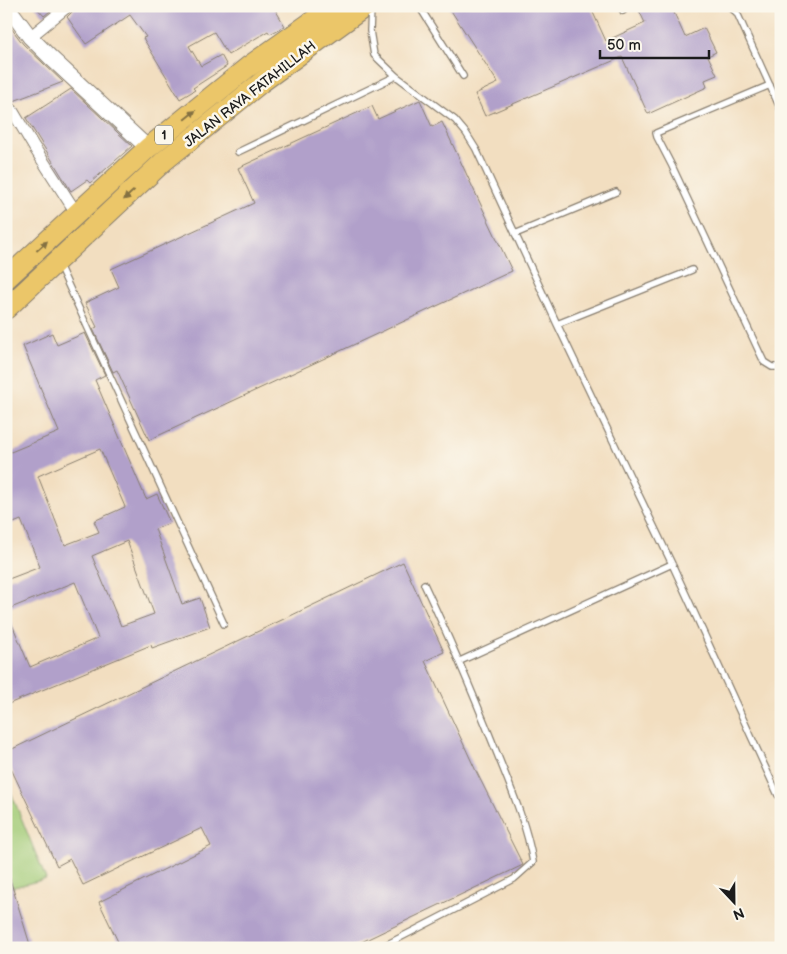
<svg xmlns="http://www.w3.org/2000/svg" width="787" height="954" viewBox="0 0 787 954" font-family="'Balsamiq Sans',sans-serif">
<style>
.green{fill:#a2cb77;stroke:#5f744a}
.building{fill:#b1a0ca;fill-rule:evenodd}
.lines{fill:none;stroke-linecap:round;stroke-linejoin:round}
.service-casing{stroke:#877d6e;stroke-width:8}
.minor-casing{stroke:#877d6e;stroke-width:13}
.tertiary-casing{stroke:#877d6e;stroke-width:17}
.trunk-casing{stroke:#877d6e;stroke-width:22}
.service{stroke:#fff;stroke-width:5.5}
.minor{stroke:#fff;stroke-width:11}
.tertiary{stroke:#fff;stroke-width:15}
.trunk{stroke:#ebc669;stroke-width:20}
.oneway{fill:#847142}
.labels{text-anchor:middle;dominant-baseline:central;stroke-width:5;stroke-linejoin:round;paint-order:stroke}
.shield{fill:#fbf7ec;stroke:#5f5e5a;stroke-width:1}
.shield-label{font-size:12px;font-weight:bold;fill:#1c1c1c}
.street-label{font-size:14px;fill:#1c1c1c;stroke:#fbf7ec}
</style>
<rect width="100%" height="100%" fill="#fbf7ec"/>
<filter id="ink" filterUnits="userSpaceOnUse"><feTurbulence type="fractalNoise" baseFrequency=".02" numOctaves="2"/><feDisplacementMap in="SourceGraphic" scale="10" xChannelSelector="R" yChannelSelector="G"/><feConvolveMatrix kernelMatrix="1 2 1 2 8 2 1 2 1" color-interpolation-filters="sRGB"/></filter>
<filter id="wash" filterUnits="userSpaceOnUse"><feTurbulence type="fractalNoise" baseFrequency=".0096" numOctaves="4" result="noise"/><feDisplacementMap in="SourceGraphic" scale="20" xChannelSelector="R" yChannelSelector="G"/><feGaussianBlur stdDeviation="1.12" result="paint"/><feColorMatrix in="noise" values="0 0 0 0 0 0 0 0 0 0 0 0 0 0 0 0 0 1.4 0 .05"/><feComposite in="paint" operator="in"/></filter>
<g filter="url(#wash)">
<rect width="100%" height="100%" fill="#f2dec0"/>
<path class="green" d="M6 780 46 879 6 889Z"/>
<g id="blocks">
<path class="building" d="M35 6H56L44 16Z
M75 6H273L285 26 270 34 268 31 228 55 214 32 189 46 201 66 221 55 227 66 193 88 195 90 180 99 143 38 146 37 130 15 86 44 67 17 73 11Z
M448 6H590L606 41 645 23 637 6H671L685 37 704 28 716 52 708 56 717 75 705 80 707 87 648 114 622 57 485 116 475 94 498 83Z
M6 21 23 44 63 82 6 104Z
M71 89 132 146 90 183 87 180 71 191 26 118Z
M420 100 432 127 442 122 512 271 149 440 117 370 113 372 93 329 97 327 85 303 119 287 111 269 254 203 238 168 372 106 378 119Z
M52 333 57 345 85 333 105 375 95 380 146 499 157 494 170 523 155 529 182 604 200 598 210 627 152 648 151 645 6 705V610L30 667 98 638 75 582 6 610V580L40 567 21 520 6 526V454L59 432 23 346ZM100 449 125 507 94 521 99 532 65 545 38 476ZM127 541 154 614 121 626 92 556Z
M403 562 444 652 425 661 476 771 523 865 349 948H121L99 902 211 846 202 828 83 885 70 859 57 866 6 758V752Z
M6 876H9L31 948H6Z"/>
</g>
</g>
<g filter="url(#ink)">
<use href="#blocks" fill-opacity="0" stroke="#877d6e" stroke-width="1"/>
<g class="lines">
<g class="service-casing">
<path id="service" d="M419 6 463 76
M621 6 623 11
M729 6 737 13
M736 6 737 13 781 110
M371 8 370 31 374 55 396 76 455 120 466 133 476 149 557 324 672 564 778 795
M770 85 656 133 657 137 672 166 764 362 772 367H781
M238 152 396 76
M515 234 616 192
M59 265 224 624
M557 324 692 270
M460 661 672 564
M380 948 514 879 533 862C526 821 509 784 494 746 472 691 449 637 424 584"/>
</g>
<g class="minor-casing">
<path id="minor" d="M30 37 68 6
M6 112 12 110 34 147 77 214"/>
</g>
<g class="tertiary-casing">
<path id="tertiary" d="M7 6 30 37 50 57 148 148"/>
</g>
<g class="trunk-casing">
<path id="trunk" d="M6 279 148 148 248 67 334 6
M6 309 164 161 263 81 366 6"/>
</g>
<use href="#service" class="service"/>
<use href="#minor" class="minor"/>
<use href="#tertiary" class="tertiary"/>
<use href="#trunk" class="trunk"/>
</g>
<defs><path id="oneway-solid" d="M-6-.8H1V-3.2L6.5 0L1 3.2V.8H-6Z" transform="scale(1.25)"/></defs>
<g class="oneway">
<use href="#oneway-solid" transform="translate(190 115) rotate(-39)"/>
<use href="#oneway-solid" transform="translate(129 195) rotate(137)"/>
<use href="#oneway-solid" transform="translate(42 246) rotate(-42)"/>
</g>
</g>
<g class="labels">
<rect class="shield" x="155" y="125.5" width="18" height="19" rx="4"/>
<g class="shield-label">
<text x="164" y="135">1</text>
</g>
<g class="street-label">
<text transform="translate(250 94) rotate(-38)">JALAN RAYA FATAHILLAH</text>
</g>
</g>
<rect width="787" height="954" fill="none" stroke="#fbf7ec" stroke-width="25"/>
<g transform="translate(734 902) rotate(158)" stroke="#fbf7ec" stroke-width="4" paint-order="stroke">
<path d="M0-4L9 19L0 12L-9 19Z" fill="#1c1c1c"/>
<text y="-8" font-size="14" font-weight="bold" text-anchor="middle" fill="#1c1c1c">N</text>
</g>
<path d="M600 50v8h109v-8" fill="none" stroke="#1c1c1c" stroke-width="2.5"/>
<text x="607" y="50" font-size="15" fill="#1c1c1c" stroke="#fbf7ec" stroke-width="4" paint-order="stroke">50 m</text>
</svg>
